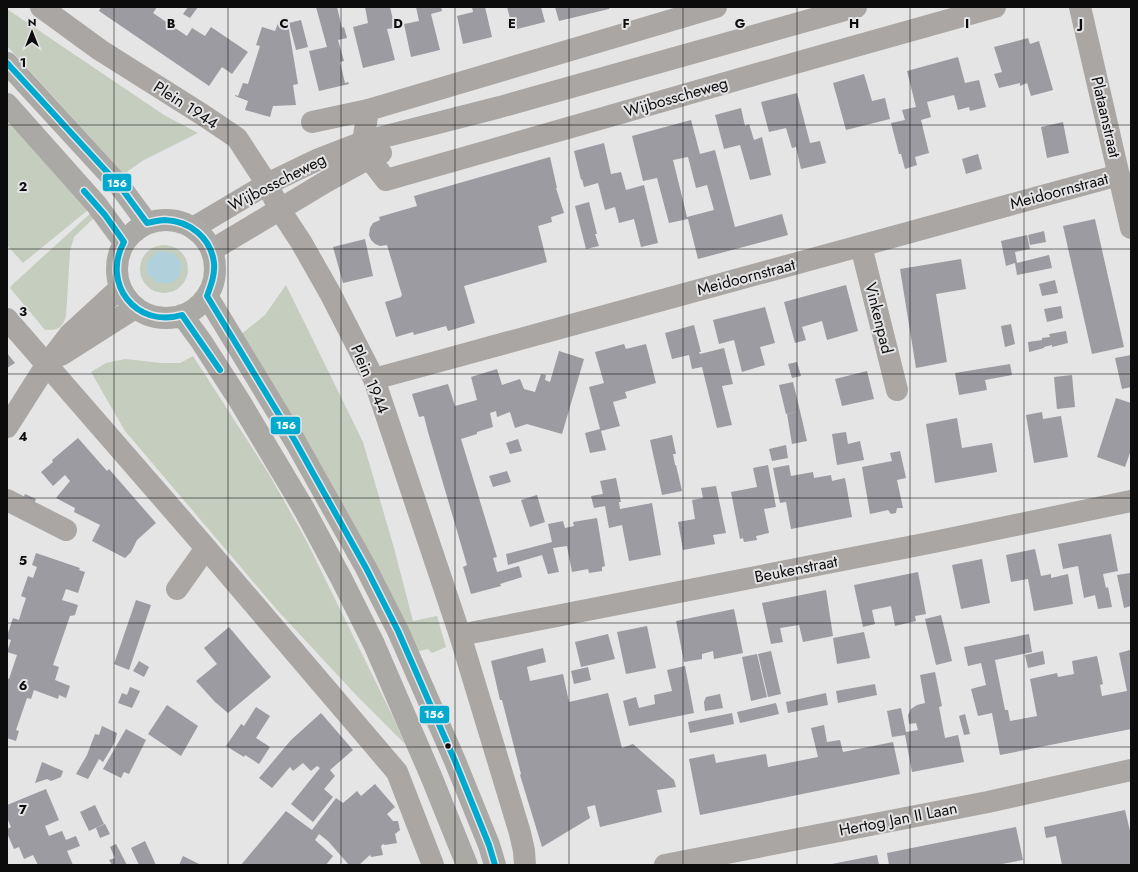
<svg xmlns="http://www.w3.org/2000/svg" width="1138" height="872" viewBox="0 0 1138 872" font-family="Jost,sans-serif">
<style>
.green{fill:#c5cdbe}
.water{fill:#b0d1db}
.building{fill:#9b9ba1;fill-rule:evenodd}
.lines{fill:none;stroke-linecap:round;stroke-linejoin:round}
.minor{stroke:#a9a6a3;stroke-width:22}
.major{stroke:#aba9a5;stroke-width:22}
.bus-1-casing{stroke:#e4e4e6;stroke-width:9}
.bus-1{stroke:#00a9ce;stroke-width:6}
.grid{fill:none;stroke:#0c0c0c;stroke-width:1;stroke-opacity:0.55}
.bus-dot{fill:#0c0c0c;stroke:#e4e4e6;stroke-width:1.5}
.labels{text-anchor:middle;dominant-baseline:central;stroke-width:4;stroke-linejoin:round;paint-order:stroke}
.street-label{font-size:16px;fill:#0c0c0c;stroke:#e4e4e6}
.grid-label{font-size:13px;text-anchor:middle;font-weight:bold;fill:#0c0c0c;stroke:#e4e4e6;stroke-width:4;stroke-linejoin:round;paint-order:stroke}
.line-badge{stroke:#e4e4e6;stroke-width:1.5}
.badge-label{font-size:11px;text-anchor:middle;font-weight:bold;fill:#fff}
</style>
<rect width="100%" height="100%" fill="#e5e5e5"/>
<path class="green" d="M7 9 164 115 198 133 142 161 124 174 7 46Z
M7 120 88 210 23 263 7 245Z
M93 211 97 215 74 237 70 251 66 317C61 329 58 330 45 330L10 288 12 285Z
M140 269a24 24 0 1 1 48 0a24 24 0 1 1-48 0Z
M286 285 363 442 394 548 413 621 437 616 446 647 432 653 428 649 415 652 239 336 265 315Z
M193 356 269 474 306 540 395 721 405 744 357 696 278 611 125 431 91 372 106 363 125 359 161 363H180Z"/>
<path class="water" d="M158 251 174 253 182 264 179 277 172 283H158L147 273V261Z"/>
<path class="building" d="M101 7H157L153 13 187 36 192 28 205 36 211 27 248 52 232 74 222 67 209 86 99 11Z
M188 7H198L190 18 183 14Z
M316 7H337L342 28 344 27 347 38 338 40 344 61 340 62 345 83 348 82 349 84 319 91 309 51 327 47Z
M365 7H390L395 28 387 29 395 60 363 68 353 27 368 23Z
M416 7H441L442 11 431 14 440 50 411 57 404 24 419 21Z
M472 7H485L492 37 463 44 457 16 473 12Z
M507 7H541L545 22 513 30Z
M555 7H610L609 9 559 21Z
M301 20 308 47 296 50 289 23Z
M279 21 288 24 298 84 293 85 296 105 273 106 270 117 245 110 248 101 235 96V95L238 96 243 83 248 84 260 46 256 45 262 27 275 31Z
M1028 38 1030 44 1039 41 1053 90 1031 96 1027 83 1020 86V83L999 88 994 74 1002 72 994 47Z
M958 57 965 83 979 80 986 107 970 111 969 107 958 110 954 95 927 102 931 117 921 120 929 153 915 157 917 165 905 169 901 154H899L891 123 905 120 902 110 916 107 907 71Z
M864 74 872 101 885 98 890 119 846 130 833 83Z
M797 93 810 143 820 141 826 163 801 169 796 147 792 148 786 128 769 132 761 102Z
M741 108 745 126 749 124 754 140 762 137 771 175 750 180 740 145 724 149 715 115Z
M691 120 700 154 715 150 735 227 782 214 788 235 698 259 688 219 669 223 657 178 643 181 632 136ZM688 157 696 188 707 185 714 210 687 217 673 160Z
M1063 122 1069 153 1047 158 1041 127Z
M604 143 611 174 621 172 626 190 644 185 658 243 641 247 634 219 619 223 615 207 605 210 598 183 584 187 582 179 581 180 574 151Z
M978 154 982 169 966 174 962 159Z
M550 157 557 188H556L564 213 551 217 552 222 538 226 547 262 464 286 475 323 448 331 446 326 414 335 413 332 396 337 385 302 401 297V296L402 295 387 245 380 246 375 244 371 240 369 235 370 228 373 223 380 220 379 217 417 206 414 196Z
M589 202 597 234H595L599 246 586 249 575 206Z
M1095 219 1124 347 1092 354 1063 226Z
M1044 231 1046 242 1030 245 1028 235Z
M1027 235 1030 249 1015 252 1017 263 1049 255 1052 268 1017 275 1015 263 1006 266 1001 241Z
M365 239 373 276 343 283 333 247Z
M961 259 966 289 936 294 947 362 916 368 900 269Z
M1055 280 1058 293 1042 296 1039 284Z
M846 285 858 331 827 340 822 321 802 327 806 340 795 343 784 302Z
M1061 306 1063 318 1047 322 1044 309Z
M765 307 775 343 760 347 765 365 742 372 734 340 719 344 713 320Z
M1011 324 1015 344 1005 347 1001 326Z
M694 325 701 352H699L700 354 724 348 733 384 722 386 732 425 717 428 702 367 692 369 689 355 672 359 665 333Z
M1066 331 1068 343 1052 347V345L1044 347V348L1029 352 1028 342 1042 340V338L1050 337 1049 334Z
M624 344 626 349 646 344 656 383 625 392 627 398 613 402 620 426 601 431 606 450 590 453 585 433 600 429 589 387 604 383 595 352Z
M559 351 584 359 562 434 527 424 515 428 510 412 497 417 496 411 490 413 493 427 477 432V434L461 439 497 557 493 558 497 572 519 566 522 577 500 584 501 586 471 594 463 567 467 565 428 432 424 416 419 417 412 394 448 384 455 406 477 400 471 377 497 369 502 385 520 379 524 389 535 392 541 374 546 375 545 380 550 382Z
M7 353 15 363 7 368Z
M1131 355V387L1122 389 1115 358Z
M797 362 801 376 792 378 788 364Z
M1010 364 1012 375 985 380 987 390 959 395 955 373Z
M867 371 874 399 842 406 835 379Z
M1072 375 1075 407 1057 409 1054 377Z
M793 382 800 411 786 414 779 385Z
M1116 398 1131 403V450L1125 467 1097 457Z
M800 411 807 441 792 444 787 414Z
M1042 412 1043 419 1061 416 1068 457 1034 463 1026 415Z
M957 418 962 448 992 443 997 472 935 483 926 424Z
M846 432 848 444 860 441 864 460 837 465 832 434Z
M672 435 676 454H673L675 465H676L682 491 662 495 650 440Z
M78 438 107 471 109 469 156 523 137 540 131 552 125 558 92 541 100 525 74 512 75 508 56 498 70 481 65 475 53 486 41 472 53 462 52 460Z
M518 439 522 451 510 454 506 443Z
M786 445 788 458 772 461 769 449Z
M900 451 906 478 897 480 903 508H897L896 513 891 514 888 510 870 514 862 467 892 461 890 453Z
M768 465 776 507 764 509 769 533 756 536 757 540 744 542 743 538 740 539 731 492 757 487 753 468Z
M789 465 791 476 813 472 814 478 831 475 832 481 845 478 852 517 791 529 786 502 780 503 773 468Z
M507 471 511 482 493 487 489 476Z
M616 478 621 502H619L620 509 652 503 661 555 629 561 622 525 609 528 605 506 594 508 591 496 603 494 600 481Z
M716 486 726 533 713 535 715 544 683 550 678 522 695 519 692 500 703 498 701 488Z
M25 494 36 499 32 508 21 503Z
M537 495 545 522 530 527 521 500Z
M597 518 605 566 602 567V571L589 573 588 569 572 572 567 546 553 548 559 572 548 574 542 555 508 565 506 554 552 542 548 524 563 521 565 528 574 526 573 522Z
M1111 534 1118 571 1103 574 1106 588 1108 587 1112 607 1098 609 1095 595 1084 598 1078 566 1063 569 1058 544Z
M1035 549 1041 576 1051 574V578L1068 574 1073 604 1034 611 1028 579 1011 582 1006 555Z
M36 553 80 568 79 570 85 572 78 593 66 589 62 600 78 605 75 615 70 616 53 665 59 667 55 680 70 686 66 698 59 695 58 699 34 690 31 699 27 698 16 730 19 731 16 741 7 738V678L9 679 17 655 7 652 11 640 7 639V636L13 618 19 620 22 610 26 598 21 596 28 576 33 578 37 567 32 565Z
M982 559 990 603 961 609 952 565Z
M918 572 926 614 915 616 916 621 895 626 891 606 872 610 875 624 863 627 854 585Z
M1130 573 1131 606 1124 608 1117 575Z
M826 590 833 636 803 642 799 625 780 628 783 642 771 644 762 603Z
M136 600 151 605 129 670 114 664Z
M734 609 743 653 714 659 713 651 702 654V659L684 662 676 621Z
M941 615 952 661 936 665 925 619Z
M647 626 656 668 626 674 617 632Z
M229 627 271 677 228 713 215 702 196 681 217 664 204 648Z
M864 632 870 658 837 664 833 638Z
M608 634 615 659 581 667 575 642Z
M1029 634 1032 652 995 660 1005 710H1008L1010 721 1037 716 1030 679 1057 673 1058 677 1074 674 1072 661 1097 656 1103 684 1100 685 1102 696 1127 691 1119 653 1130 650 1131 654V729L1000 755 992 713 978 716 971 689 986 685 981 663 968 666 964 647Z
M543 648 546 662 527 667 530 681 563 674 569 702 608 693 622 748 633 744 674 780 676 787 657 790 662 812 600 827 595 805 587 807 590 818 542 847 520 775 521 774 502 700H500L491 661Z
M771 651 781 694 768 697 758 654Z
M1043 651 1045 664 1028 668 1025 655Z
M757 654 767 697 751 701 742 657Z
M139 661 149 667 144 677 133 671Z
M685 666 694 713 629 726 623 701 636 697 639 708 655 704 654 695 672 691 667 670Z
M588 667 591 680 574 684 571 671Z
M935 672 942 706 939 707 945 738 958 735 964 762 912 772 905 735 892 737 887 711 901 708 906 732 918 730 916 723 909 724 908 715 911 709 917 705 925 703 920 675Z
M875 684 877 695 838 703 836 691Z
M130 687 140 691 132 708 118 703 122 693 127 695Z
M826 693 828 705 788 713 786 702Z
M720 694 723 708 705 711 704 702 706 697Z
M776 703 779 714 740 723 737 712Z
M167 705 198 726 181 756 148 734Z
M256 707 270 716 256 738 270 747 259 764 245 755 244 757 226 746 241 724 244 726Z
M321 713 353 750 330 770 335 776 324 789 333 797 313 822 291 804 320 768 317 766 311 771 303 763 293 771 290 767 272 788 259 778 291 740Z
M732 713 734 724 690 733 688 722Z
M965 714 970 734 964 735 959 716Z
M824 725 827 742 840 740 843 752 893 742 900 774 700 815 689 759 714 754 716 763 766 754 768 767 818 757 811 728Z
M102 726 117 733 115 742 103 762 99 759 88 779 76 774 87 755 95 734 99 735Z
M126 729 146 740 129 774 124 772 121 778 103 769Z
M42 762 63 771 61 777 51 781 47 779 35 783Z
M375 784 395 807 387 814 393 821H398L400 830 395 834 397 843 385 845 383 844 381 846 383 855 371 857 370 855 359 865H349L328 841 319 834 315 840 333 856 326 865H241L286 811 312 830 336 798 343 803 357 791 361 796Z
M46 789 59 820 45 826 49 836 62 831 66 840 76 836 80 846 67 851 73 865H38L33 855 24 859 19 847 14 849 7 833V829L11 827 7 818V805Z
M95 805 104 824 89 831 80 812Z
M1125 810 1131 835V865H1062L1056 836 1046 838 1044 827Z
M105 824 110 834 100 838 96 828Z
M1016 827 1023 860 997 865H889L887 853Z
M145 841 156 865H139L131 848Z
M116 844 127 865H112L109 860 115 858 110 847Z
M877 855 879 865H832V864Z
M183 856 201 865H179Z"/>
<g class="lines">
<path class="minor" d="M41 7 100 50 203 115 237 138 267 184 280 210 301 242 330 293 374 379 460 635 520 833 524 851 525 865
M1080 7 1131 228
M368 110 363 142 369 158 386 180 806 60 995 7
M312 122 368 110 716 7
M193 228 267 184 319 159 363 142 500 107 856 7
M861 246 897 390
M212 250 327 181 369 158 381 153
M7 319 206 548 397 772 433 865
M61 355 135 308
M374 379 1119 175
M7 427 47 364 70 334 120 288
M7 500 66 530
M177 589 206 548
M460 635 934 542 1131 501
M665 865 988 802 1131 770"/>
<path class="major" d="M7 63 119 185 147 223
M7 104 96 204 124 242
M117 269a49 49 0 1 1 98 0a49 49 0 1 1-98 0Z
M207 296 295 441 366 568 398 631 455 761 489 845 495 865
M182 315 201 341 239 400 304 509 341 578 374 644 431 776 467 865"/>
<g class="bus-1-casing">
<path id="bus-1" d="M7 63 119 185 147 223C153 222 159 220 165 220 190 221 211 238 214 263 215 275 211 285 207 296L295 441 366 568 398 631 455 761 489 845 495 865
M84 191 105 215 124 242C101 283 136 329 182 315L220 370"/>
</g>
<use href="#bus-1" class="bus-1"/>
</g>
<path class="grid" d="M114 7V865M228 7V865M341 7V865M455 7V865M569 7V865M683 7V865M797 7V865M910 7V865M1024 7V865M7 125H1131M7 249H1131M7 374H1131M7 498H1131M7 623H1131M7 747H1131"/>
<circle class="bus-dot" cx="448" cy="746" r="3.5"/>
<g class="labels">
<g class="street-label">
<text transform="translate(676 97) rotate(-16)">Wijbosscheweg</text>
<text transform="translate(186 105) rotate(33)">Plein 1944</text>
<text transform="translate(1106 117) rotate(77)">Plataanstraat</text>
<text transform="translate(277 182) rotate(-27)">Wijbosscheweg</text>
<text transform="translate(1059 191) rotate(-15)">Meidoornstraat</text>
<text transform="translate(746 277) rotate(-15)">Meidoornstraat</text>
<text transform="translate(879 318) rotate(76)">Vinkenpad</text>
<text transform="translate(370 379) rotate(67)">Plein 1944</text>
<text transform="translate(796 569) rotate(-11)">Beukenstraat</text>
<text transform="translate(898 819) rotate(-11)">Hertog Jan II Laan</text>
</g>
</g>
<g class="grid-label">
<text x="171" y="28">B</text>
<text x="284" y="28">C</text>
<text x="398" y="28">D</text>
<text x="512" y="28">E</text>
<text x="626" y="28">F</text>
<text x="740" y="28">G</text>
<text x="854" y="28">H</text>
<text x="967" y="28">I</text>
<text x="1081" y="28">J</text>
<text x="23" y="67">1</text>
<text x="23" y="191">2</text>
<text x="23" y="316">3</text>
<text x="23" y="441">4</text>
<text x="23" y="565">5</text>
<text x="23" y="690">6</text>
<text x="23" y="814">7</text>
</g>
<g class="line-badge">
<rect x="102" y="173" width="30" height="19" rx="4" fill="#00a9ce"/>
<rect x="270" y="416" width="31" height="19" rx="4" fill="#00a9ce"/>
<rect x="419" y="705" width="31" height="19" rx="4" fill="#00a9ce"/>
</g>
<g class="badge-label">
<text x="117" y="187">156</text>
<text x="286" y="429">156</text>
<text x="434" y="718">156</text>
</g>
<rect width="1138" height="872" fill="none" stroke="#0c0c0c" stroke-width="16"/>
<g transform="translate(32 32)" stroke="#e4e4e6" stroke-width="3" paint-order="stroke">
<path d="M0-3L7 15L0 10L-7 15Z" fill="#0c0c0c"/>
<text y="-6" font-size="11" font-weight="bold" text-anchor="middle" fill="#0c0c0c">N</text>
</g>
</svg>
